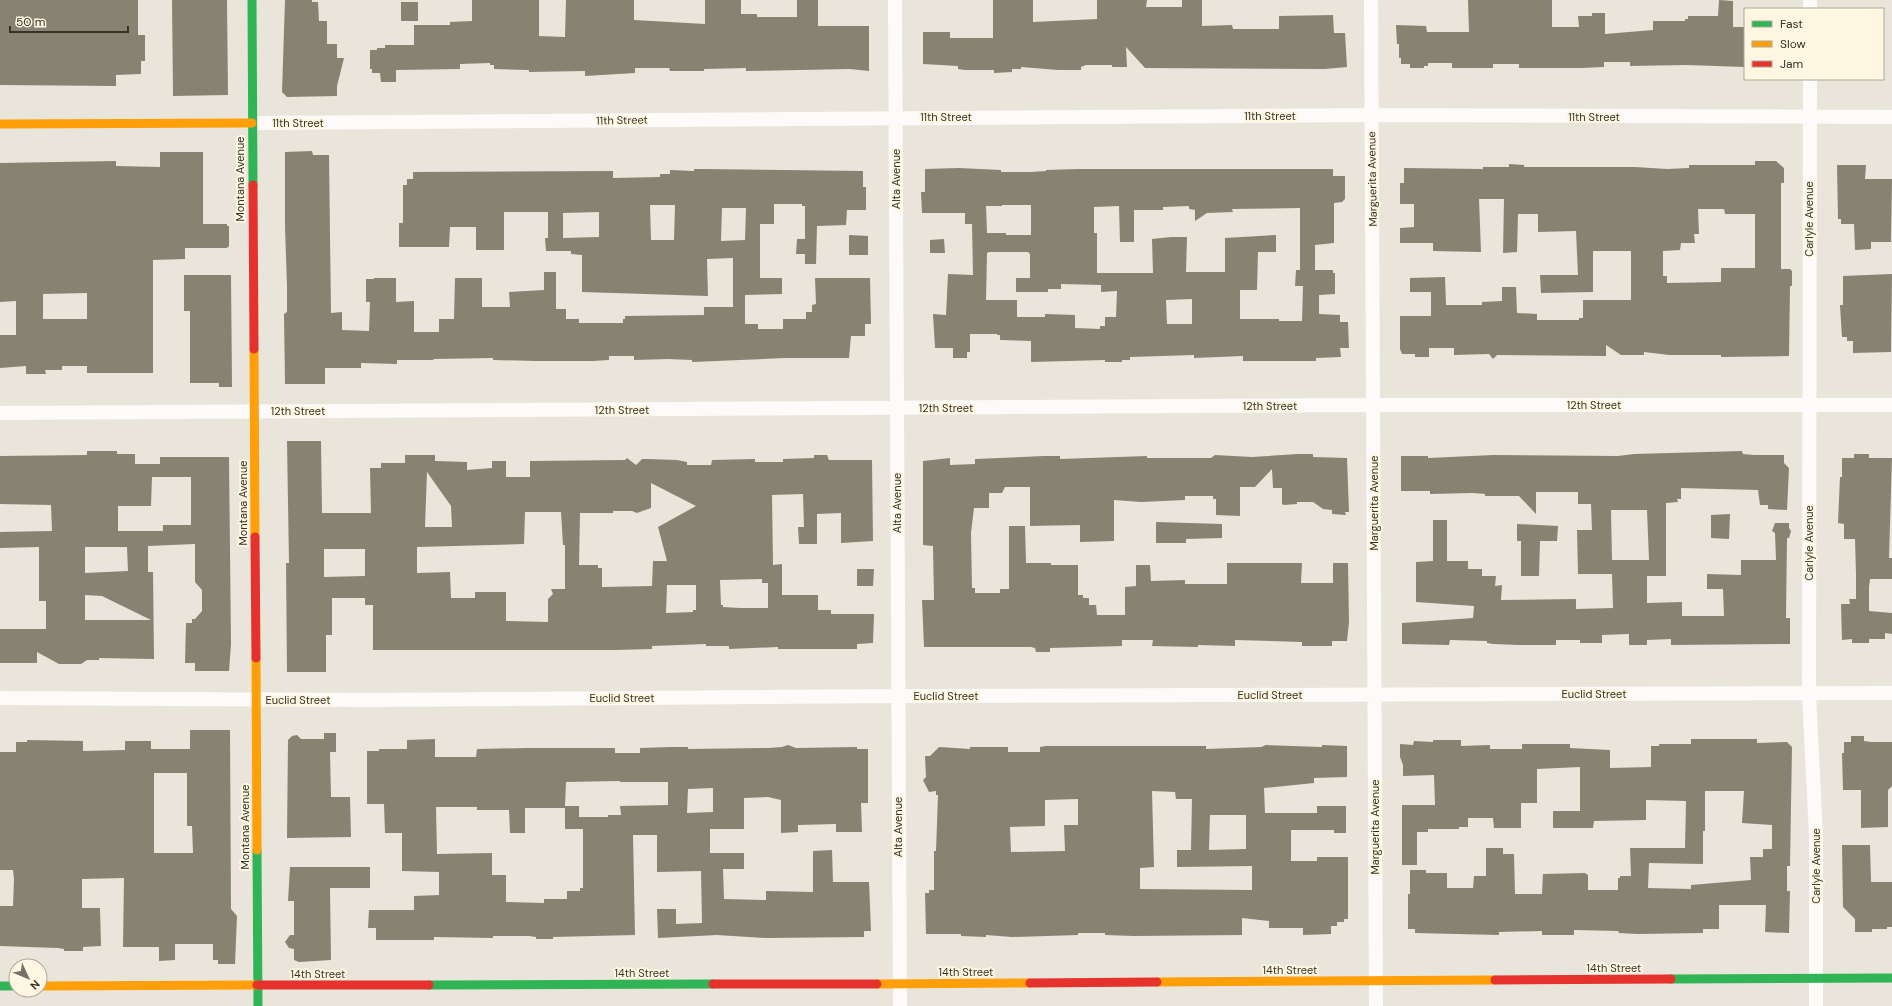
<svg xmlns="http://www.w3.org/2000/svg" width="1892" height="1006" viewBox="0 0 1892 1006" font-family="'DM Sans',sans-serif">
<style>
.building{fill:#888272;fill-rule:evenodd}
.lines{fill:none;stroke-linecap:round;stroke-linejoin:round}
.street{stroke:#fcfbf9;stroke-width:14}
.fast{stroke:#30b455;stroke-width:9}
.slow{stroke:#ff9f0a;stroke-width:9}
.jam{stroke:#e5322d;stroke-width:9}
.labels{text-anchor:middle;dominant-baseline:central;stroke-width:4;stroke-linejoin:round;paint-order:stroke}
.street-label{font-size:11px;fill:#35322a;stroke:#fef6e0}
</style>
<rect width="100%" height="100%" fill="#eae5da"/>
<path class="building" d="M0 0H138V35H145V61H141V74L116 75V86L0 85Z
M172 0H227L228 95 173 96Z
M285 0H312V2H318L319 21H327V44H337V58H344L337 86V96L287 97 282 92Z
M472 0H539V36L565 37 566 0H634V20L705 24V0H741V14H757V17H797V0H818V26H869V71L850 69 746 71V68L704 69V71H670L669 68H635V73L585 76V71L529 72V70L494 69V65H490V63L460 64V69L396 70V82H381L380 73H372V69H370V50H377V48H385V45H414V25H450V22L472 21Z
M993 0H1033V22L1097 19V0H1147L1146 7H1182V0H1202V26L1232 25 1233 29H1279V16L1333 15 1334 33H1345L1347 67 1325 69 1145 68 1126 47 1127 67H1112V65H1086L1081 67V70H1058L1021 67V69H1012V72L994 73V70H965L958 69V66L923 64V32H950V38H993Z
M1468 0H1552V27H1579L1578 16H1592V13H1605V34L1653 30V21H1685V19H1688V16H1718L1719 0 1733 1V27H1745V67L1686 65 1630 66V62H1604V67L1581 68H1519V64H1493V68H1452V63H1428V66H1424V68H1410V64H1401V58H1399V44H1397L1396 25 1426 26 1427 32H1469Z
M401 2H418V21H401Z
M312 151 313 155H329L331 313 342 312V330L369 331 370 302H366V279H374V278H396V302L414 301V332H439V319H454L455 278H482V307H510L509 292 544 290V272H556V309H566V319H579V323H623V319H625V316L704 315V307H733V258L707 259 708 296 582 292V255L571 254V251H546L545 238H548V212H504V250H476V227H450L449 247H399V223H403V185H407V179H413V172L613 171V178L660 177V174H670V170L694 171V169H703L863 171V187H866V210H847L846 225 817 226 816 264H805V254H796L797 239H805V206H802V204H774V224H760V278H782V294L745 295V324H758V329H783V319H806V312H812V305L816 304 815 278H870L871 324H865V336H851L849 358H785L692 362V360L668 359 634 360V356H609V360L593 361H536L493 360V358L434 359 433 360H397V364L361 363V368H325V384H285L284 314 287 312V286L285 227V152ZM650 205H675L674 240H651ZM722 208H746L745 240 721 241ZM599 212V237L563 238V213Z
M160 152H203V224H227V226H229V246L227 248H185V259L153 260V373H87V366H62V370H45L46 374H26V366L0 368V335H16V301L0 302V163L116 161V166L160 167ZM87 293V319H43V294Z
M1755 161H1776L1784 168V183H1781V269H1790L1792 271V286H1790L1789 356 1721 357V355H1669L1644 352V355H1621L1606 345V356L1497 355 1493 359 1489 354 1454 355V348H1429V357H1415V354H1402L1400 349V316H1431V292H1410V278L1445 277 1446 305H1482V302L1502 301V287H1516L1517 313 1537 314V320H1579V318H1583V300H1631V251H1593V292L1541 293 1540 275H1578L1576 231 1538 232V214H1518L1517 252 1503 253 1504 199H1479L1481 252 1433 251V243H1400V228L1414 227V204H1400V183H1404V168L1483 169V167H1509V164L1524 165V167H1635L1667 169 1689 168V165H1755ZM1698 209H1724L1725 214H1755V268H1721V282L1667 283V276H1663V251L1680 250 1681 243H1695L1694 234H1699Z
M1837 165H1866L1865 179H1892L1891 242H1871V249L1855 250 1854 224H1841V219H1838Z
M959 168 1001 170V172H1031L1046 171V170L1078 169H1333V176H1345V199L1342 202 1334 203V243L1315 245V270H1333V273H1335V294L1319 295V314L1340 315V322H1348L1349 348H1340L1341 357 1316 358V361H1243V356L1194 358V355L1130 357V360H1122V362H1105V360L1031 362V341L1000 340V335H997V334H970V352H967V358H953V348H935L933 314 946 315 948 274 973 275 972 224H965V213H922L921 192H925V169ZM1002 205H1031V235H1006V233H987L986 206H1002ZM1119 206 1120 242H1134V210H1163V207L1189 206V209L1195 210V221L1207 213 1233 212 1232 209 1300 208V270H1296L1295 286H1303L1302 321H1279V319H1240V290H1257L1258 252H1276V235L1225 238V272H1186L1187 237H1171L1152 239 1153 273H1097V233H1094V207ZM989 252H1028L1030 254V278H1016V292H1048V289H1061V284L1101 285V292L1117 291 1116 317H1105V326H1100V329L1075 328V315L1045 314V317H1017V300H986L987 253ZM1192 299V324H1167L1166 300Z
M849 235 868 236V255H849Z
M944 239 945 253H930V240Z
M1892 274 1891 352 1853 353V341H1847V337H1842L1840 305H1843V276Z
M184 275H231L232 387H219V383H190V311H184Z
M287 441H321L322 513H371L370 468H381V463H405V455H435V461L467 462V470L492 468V461H506V477H530V461L625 460 627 458 636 465 642 459H647L677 460 687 462V465H711L712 460 755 459V462H783V459L814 458V455H827L829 460H872L873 541 841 543V513L817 514V544H799L798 527H804L803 494 772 495 773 565 782 564V595H818V610H831V614H874L873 643 857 644V649H778V647L729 649V646H706V644L652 646V649L615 650H373V605H365V598H332V635H326V672H287L286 563H289ZM427 472 451 506 452 527H425ZM651 483 696 506 658 527 667 561H653L652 586 602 587V568H598V565H579L580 513H613V511H632L637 513 651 508ZM525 512H561L563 545H565V589H551L553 594 548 599V622L506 621V592H475V598H451L450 572 417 573V547L524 544ZM324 549H365V576L324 577ZM762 579V583H768V608H740L723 607V605H721L720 580ZM667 585H696V610H693V612L666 613Z
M87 451H117V454H135V464H160V457H229L231 644 229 671H195V663H185L186 623H192V619H195L202 611V590L195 582V544L148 546V572H153L154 659 99 658V660H87L81 664H59L37 652V663H0V629H46V601H39V547L0 548V532L52 531 51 505 0 504V456L87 455ZM152 477H191V525H163V531H118V506H151ZM127 547 128 571 85 573V547ZM85 595 102 596 151 620H85Z
M1742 451 1743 454 1754 455H1784V463L1789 468 1787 510 1768 509V505H1760L1758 490 1681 488V499H1677L1678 502 1666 503V576H1647V603L1682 602V616H1724L1723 589H1707V574L1741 575V560H1776L1775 533 1772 531 1775 523H1789V528L1791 531 1789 538H1787L1786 618H1790V644L1671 645V639L1647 640V645H1629V634L1602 635V643H1580V640H1556V645H1519L1493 644 1487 643V641L1450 640 1449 645 1402 644V623L1473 618 1474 606 1416 602V562L1433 561V520H1447V561H1468V569H1482V576H1496L1495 586 1502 585 1501 600 1576 599V609L1613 608 1612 574H1578L1577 530H1592L1591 504H1578V492H1536V514L1519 496H1485V494L1472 493 1430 494V491H1401V456H1428V458L1493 455 1618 456 1634 454ZM1611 510H1647L1649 560H1612Z
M1298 454H1313V457L1347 458 1349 512H1345L1346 515 1332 514V510L1323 509 1313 502H1297V504L1284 505 1282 504V488H1273L1272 469 1255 487H1240V516L1216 515V499H1213V496H1185V500L1141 502 1114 500V541L1080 542V525L1030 526V487H1005L1002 493H989V508H974L971 533 972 588H975V593H1000V589H1009V526H1025L1026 563H1051V565H1078V595H1083V598H1089V605H1096L1097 615H1125V587L1136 586V565H1150L1151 581 1185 580V584H1227V563H1302L1301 583H1333V563H1348L1349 622 1347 641H1332V646H1302V642L1235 640V646L1198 645V647L1152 646 1153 640H1122V646L1050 648V652H1036L1035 648 1031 647H924L922 600H934L933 546 923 545V461L950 458V465L975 464V459L1044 456H1060V459L1147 456V458H1211L1215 455 1252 457Z
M1854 454H1869V458H1892L1889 558H1892V579H1870L1869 587V611L1892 613V634L1885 633V639H1869V643H1852V639L1842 640 1841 604H1850L1849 599H1856V574L1855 539H1844V524L1838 523 1840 477H1842V458H1854Z
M1730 514 1729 539 1711 538V515Z
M1156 522 1222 524V538L1186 539V543H1156Z
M1517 524 1558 526 1557 541H1540L1539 576H1521V541H1517Z
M857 569H874L873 586H857Z
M190 730H230L231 909 237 916 235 964H218V960H213V944H175V960L159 961V947H123L124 878 82 879V908H100L101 946 83 947V951H64V949L58 948 0 946V906H13L14 879 13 870H0V752H16V742H27V740L83 741V751L125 750V741H151V749H190ZM154 773H187V826H192L193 853H154Z
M324 733H336V752H330L331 797H350L351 837 287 838 288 740 292 736 297 735 301 739H324Z
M1851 736H1864V741L1871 742H1892V786L1888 790V827L1861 828V790H1843L1842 753H1844V742H1851Z
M435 739V757H476L477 749 527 748H615V753H640V748L671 747H688V749L769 748 782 747 788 745 796 748 857 747V749H868V803H861L862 832H836V824L798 825V832L781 833V800L768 797 744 798V829H710V853H744V869H723L724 899 766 900V891L813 892V851L832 850 833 882H869L871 931H864V937L766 938 717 935 658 938 657 909H676V924L702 923 701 871 657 872V835H633L635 935 553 937V939H536V937L529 936H493V938L434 937V940H376V928H368L369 910H414V896L439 895V872L402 871V833H385L384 804H367V751H379V749H407V740ZM620 781V782H668V805L620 806 621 815H608V817H579V806H565L566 782ZM713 788V812L687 813 688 789ZM436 807H477V810H509L510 833H525V808H565V829H583V888H580V891H567V899H544V903L506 902V875H492V853L437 854Z
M1691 739H1757V743L1787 742 1792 747 1790 866H1787V891H1790L1789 933 1765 932 1766 905H1719V929H1703V933L1637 934 1619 933 1618 931 1574 930V935H1542V931L1499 932V935L1415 933V929H1408V894H1410V870H1426V873H1447V888H1473L1474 876H1486V848H1503V854H1514L1515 894H1542L1543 874 1585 873 1588 875V890H1618V878H1620V876H1631L1630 848H1685L1686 801 1646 800V820L1594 821 1593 828H1553V811H1580V767L1537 769V803H1521V828H1494L1493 818H1468V827H1459V829H1428V832H1417V865H1402V805H1435L1434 775 1403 776V765L1400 757V744L1413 745 1414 741 1433 742V740H1461V746L1490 745V749H1522V744H1570V748L1610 750V768L1651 767V746H1659V744H1691ZM1705 791H1744L1742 823 1772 825V849H1763V857H1750L1751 880 1691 885V889L1648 888 1649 863 1703 864V831H1705Z
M1266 745 1322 747V745L1347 746V777L1314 778V783L1264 788 1265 813H1317V806H1346V833H1334V830H1291V861H1317V857H1348V919H1344V922H1337V926H1331V934L1303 935V928H1269V921L1242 918V935L1134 936 1105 935V933H1078V935L1012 937 986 935V937L961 936V934H926L925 893H929V890H934V851H936L938 795H936V791L929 792 923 780 926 777 925 756H930L939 747 970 749V747H1008V752H1040V747L1046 746H1206V749L1261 747ZM1152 791 1175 792 1176 799H1192L1191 850H1177V867L1252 866V890L1140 889V868L1154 867ZM1078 799V825H1064L1065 851 1011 852 1010 827 1045 826V800ZM1210 815H1246V849L1209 850Z
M1842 845H1870L1871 882H1892V927H1887V929H1872V932H1855V919L1843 907Z
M290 867H370V888H330L331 960 299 962 294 960V949L289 948 285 942 290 935H294V901H288Z"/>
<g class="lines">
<path class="street" d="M895 0 900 1006
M1371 0 1376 1006
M1810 9V0
M1810 79 1809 693 1816 836V1006
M252 123 1371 115 1892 117
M0 413 1374 405H1892
M0 698 370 700 898 696 1892 693"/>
<path class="fast" d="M252 0 253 185
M257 850 258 1006
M1671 979 1892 978
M429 985 713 984
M0 986H16"/>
<path class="slow" d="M0 124 252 123
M254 349 255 537
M256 658 257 850
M1157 982 1495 980
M877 984 1030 983
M40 986 257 985"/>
<path class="jam" d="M253 185 254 349
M255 537 256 658
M1495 980 1671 979
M1030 983 1157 982
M713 984H877
M257 985H429"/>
</g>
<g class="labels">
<g class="street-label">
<text x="1270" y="116">11th Street</text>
<text x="946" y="117">11th Street</text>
<text x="1594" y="117">11th Street</text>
<text transform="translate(622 120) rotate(-1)">11th Street</text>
<text x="298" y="123">11th Street</text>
<text transform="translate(240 179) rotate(-90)">Montana Avenue</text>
<text transform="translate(896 179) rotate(-90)">Alta Avenue</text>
<text transform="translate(1372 179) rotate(-91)">Marguerita Avenue</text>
<text transform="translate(1809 219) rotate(-90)">Carlyle Avenue</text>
<text x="1594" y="405">12th Street</text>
<text x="1270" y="406">12th Street</text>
<text x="946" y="408">12th Street</text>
<text x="622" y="410">12th Street</text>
<text x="298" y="411">12th Street</text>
<text transform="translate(243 503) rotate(-90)">Montana Avenue</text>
<text transform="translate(897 503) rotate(-90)">Alta Avenue</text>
<text transform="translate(1374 503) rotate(-90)">Marguerita Avenue</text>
<text transform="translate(1809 543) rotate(-90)">Carlyle Avenue</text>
<text x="1594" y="694">Euclid Street</text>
<text x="1270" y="695">Euclid Street</text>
<text x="946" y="696">Euclid Street</text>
<text x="622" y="698">Euclid Street</text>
<text x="298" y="700">Euclid Street</text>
<text transform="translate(245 827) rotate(-90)">Montana Avenue</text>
<text transform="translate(898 827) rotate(-90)">Alta Avenue</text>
<text transform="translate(1375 827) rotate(-90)">Marguerita Avenue</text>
<text transform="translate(1816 866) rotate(-90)">Carlyle Avenue</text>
<text x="1614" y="968">14th Street</text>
<text x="1290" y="970">14th Street</text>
<text x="966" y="972">14th Street</text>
<text x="642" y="973">14th Street</text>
<text x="318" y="974">14th Street</text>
</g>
</g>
<rect x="1744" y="8" width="140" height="72" fill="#fef6e0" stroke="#aea897"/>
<rect x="1752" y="21" width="20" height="6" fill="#30b455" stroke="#aea897"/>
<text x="1780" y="28" font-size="12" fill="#35322a">Fast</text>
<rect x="1752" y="41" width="20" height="6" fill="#ff9f0a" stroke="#aea897"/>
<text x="1780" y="48" font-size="12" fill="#35322a">Slow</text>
<rect x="1752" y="61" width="20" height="6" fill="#e5322d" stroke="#aea897"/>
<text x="1780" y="68" font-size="12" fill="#35322a">Jam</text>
<g transform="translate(28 978) rotate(134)"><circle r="19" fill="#fef6e0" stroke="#aea897"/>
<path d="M0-3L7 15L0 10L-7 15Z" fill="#747168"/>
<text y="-6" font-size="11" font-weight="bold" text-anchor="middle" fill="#35322a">N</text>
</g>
<path d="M10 26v6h118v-6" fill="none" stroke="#35322a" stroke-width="2"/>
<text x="16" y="26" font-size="12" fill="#35322a" stroke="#fef6e0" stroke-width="3" paint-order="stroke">50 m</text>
</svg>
